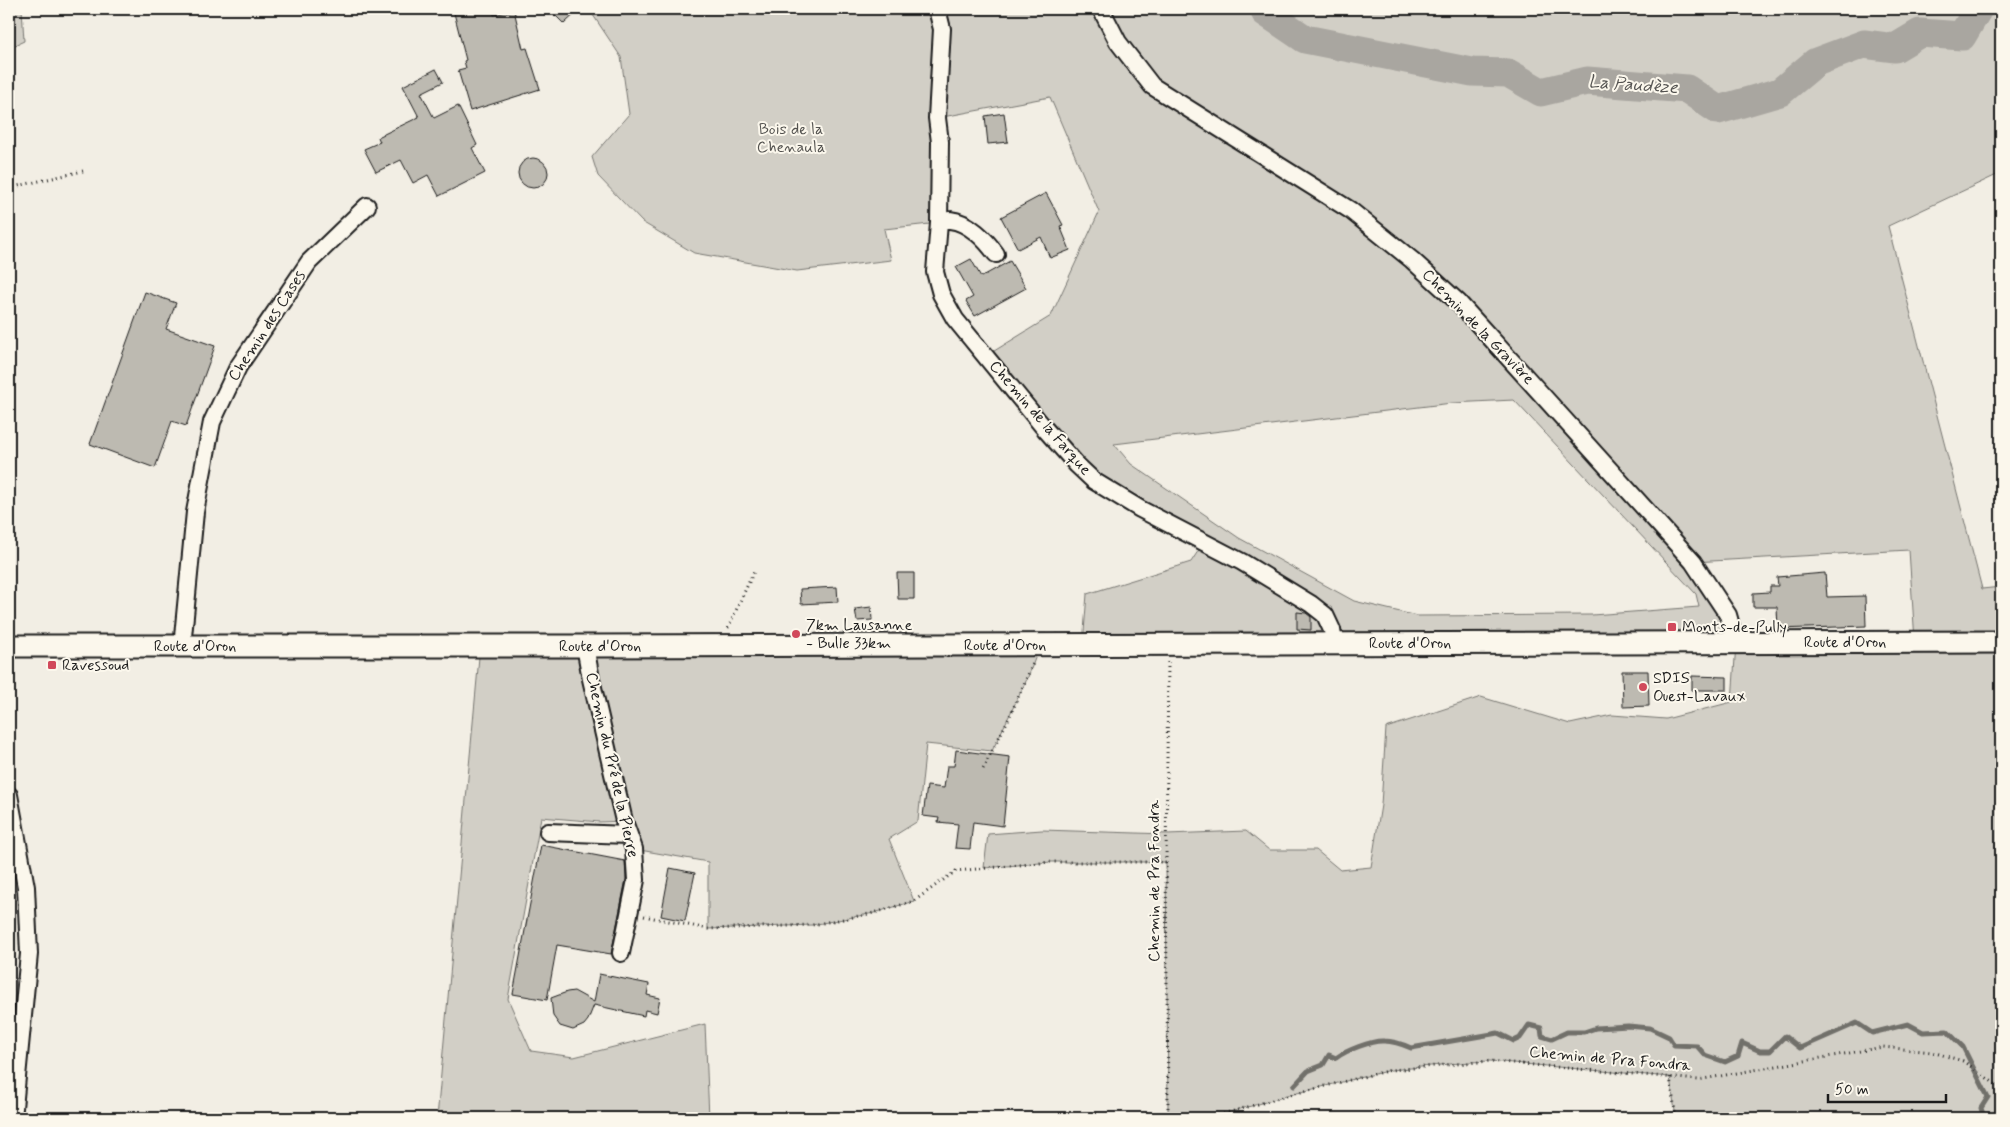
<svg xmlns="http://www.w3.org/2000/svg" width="2010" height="1127" viewBox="0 0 2010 1127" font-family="Mynerve,sans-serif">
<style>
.green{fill:#d2cfc6;stroke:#777671;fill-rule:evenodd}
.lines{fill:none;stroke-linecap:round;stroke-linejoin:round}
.stream{stroke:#716f6b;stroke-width:5}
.river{stroke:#a9a6a0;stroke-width:29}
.building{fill:#bdbab1;stroke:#1c1c1c}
.minor-casing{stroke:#1c1c1c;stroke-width:20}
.major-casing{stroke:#1c1c1c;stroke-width:25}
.path{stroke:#1c1c1c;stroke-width:3;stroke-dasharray:1 4;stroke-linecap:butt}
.minor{stroke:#fbf7ec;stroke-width:16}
.major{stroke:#fbf7ec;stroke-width:21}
.poi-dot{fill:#d1495b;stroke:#fbf7ec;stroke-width:2}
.labels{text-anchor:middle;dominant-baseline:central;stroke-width:4;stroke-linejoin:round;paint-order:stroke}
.park-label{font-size:16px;fill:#53524f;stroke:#fbf7ec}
.street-label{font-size:16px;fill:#1c1c1c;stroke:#fbf7ec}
.poi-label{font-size:16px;fill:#1c1c1c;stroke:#fbf7ec;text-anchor:start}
.water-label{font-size:18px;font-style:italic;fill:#545351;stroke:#fbf7ec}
</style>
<rect width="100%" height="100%" fill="#f2eee4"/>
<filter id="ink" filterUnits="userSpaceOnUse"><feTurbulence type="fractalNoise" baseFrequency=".02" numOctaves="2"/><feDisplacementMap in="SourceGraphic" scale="10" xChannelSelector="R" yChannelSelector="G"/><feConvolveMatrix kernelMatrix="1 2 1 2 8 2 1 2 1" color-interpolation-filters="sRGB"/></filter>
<g filter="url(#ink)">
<path class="green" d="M9 9H22L24 41 9 48Z
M589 9H2001V173L1888 226 1982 589 2001 587V1118H1676L1670 1077 1490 1061 1470 1062 1391 1070 1297 1093 1209 1118H1169L1168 1109 1166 862H1051L984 868 988 834 1042 830 1167 834 1246 831 1269 850H1316L1340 870 1371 867 1381 805 1386 728 1481 697 1570 724 1612 715 1666 719 1732 702 1736 643 1083 644 1087 594 1191 562 1204 542 1094 481 986 356 1051 316 1099 212 1050 97 937 118 939 223 884 229 891 260 797 271 694 253 642 222 598 176 592 157 629 114 621 57ZM1514 400 1696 594 1699 607 1592 615 1417 616 1354 601 1239 538 1131 464 1114 444 1452 403ZM1909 550 1915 641 1736 643 1693 562Z
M1040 645 1028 677 992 751 926 744 918 821 889 839 914 901 874 913 812 925 708 929V862L634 849 624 821 600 822 541 817 508 999 531 1051 574 1057 705 1024 709 1118H437L480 646Z"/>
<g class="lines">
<path class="stream" d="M1294 1086 1308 1071 1323 1065 1329 1055 1336 1058C1345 1051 1372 1040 1384 1041 1394 1041 1402 1044 1411 1048L1498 1033 1514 1041 1520 1038 1529 1025 1541 1028 1542 1036 1552 1039 1567 1032H1584L1596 1028 1628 1026 1650 1028 1669 1037 1674 1045 1697 1046 1705 1055 1725 1062 1738 1056 1742 1043 1760 1051H1770L1785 1036 1800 1048 1857 1023 1872 1033 1908 1024 1923 1032 1947 1031 1963 1047 1988 1097 1981 1108 1984 1118"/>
<path class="river" d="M1264 9 1265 12 1305 39 1472 72 1508 73 1541 92 1587 81 1687 89 1718 110 1780 92 1816 62 1864 44 1895 48 1920 33 1962 36 1978 9"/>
</g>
<path class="building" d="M453 9H493L494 15 514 10 523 49 527 48 540 89 470 111 458 70 466 68 464 61 466 60Z
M549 9H580L564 24Z
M436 69 443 82 421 93 434 118 458 106 477 145 472 148 485 173 439 196 428 175 413 183 401 160 376 172 364 149 380 142 378 137 419 117 403 86Z
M1004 113 1008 142 988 144 985 116Z
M518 173a15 15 0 1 1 30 0a15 15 0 1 1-30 0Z
M1046 193 1063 225 1060 226 1070 250 1050 258 1041 237 1018 249 1001 217Z
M971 259 981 277 1010 261 1026 288 975 316 966 301 973 297 956 267Z
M145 292 176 303 166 329 215 346 186 426 172 421 155 468 90 444Z
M897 573H914V599H898Z
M1825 573 1827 597 1865 596 1866 626 1778 629 1777 607H1753V593L1770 592V586H1778L1777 577Z
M837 587 838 602 801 604 800 589Z
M871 607 872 620 857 621 855 609Z
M1297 612 1306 613 1311 617V630L1297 629Z
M1622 671H1648L1649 706 1623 707Z
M1692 676 1727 677V690H1692Z
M956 750 1010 757 1003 826 973 822 970 849 955 848 958 824 938 822 939 818 923 816 927 786 944 788 947 766H954Z
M541 845 625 861 626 879 611 954 557 945 547 1000 513 994Z
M670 868 695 873 685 921 661 916Z
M599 974 649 984 647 995 660 998 657 1013 645 1010 644 1016 594 1005 588 1020 584 1025 573 1030 560 1026 553 1016 551 998 567 992 574 991 594 1002Z"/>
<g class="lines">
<g class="minor-casing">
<path id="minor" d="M937 9 942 29 937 118 940 142 939 223
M1101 9 1118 42 1152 86 1350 210 1412 260 1459 303 1693 562 1728 615 1736 643
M996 254C986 240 969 222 950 220 947 219 942 222 939 223L935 272 941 294 955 319 1045 429 1077 465 1094 481 1140 509 1242 562 1311 604 1325 615 1332 630 1334 643
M585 646 591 679 624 821 634 849 636 880 621 953
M182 647 195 512 212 422 238 367 309 262 367 206
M9 795 26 887 29 954 13 1118
M548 832 628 835"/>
</g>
<g class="major-casing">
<path id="major" d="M9 646H585L2001 642"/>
</g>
<path class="path" d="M9 188 83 171
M728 628 754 571
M1168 662 1166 862 1168 1109 1169 1118
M983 769 1009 718 1034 661
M644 916 708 929 812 925 874 913 914 901 956 871 1051 862H1166
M1670 1077 1676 1118
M1209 1118 1297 1093 1391 1070 1490 1061 1698 1080 1883 1047 1932 1052 1963 1061 2001 1088"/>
<use href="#minor" class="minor"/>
<use href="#major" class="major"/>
</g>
</g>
<g class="poi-dot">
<rect x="1667" y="622" width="10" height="10" rx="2.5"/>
<circle cx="796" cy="634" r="5"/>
<rect x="47" y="660" width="10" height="10" rx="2.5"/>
<circle cx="1643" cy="687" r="5"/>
</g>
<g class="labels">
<g class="park-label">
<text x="791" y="129">Bois de la<tspan x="791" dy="18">Chenaula</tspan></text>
</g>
<g class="street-label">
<text transform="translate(267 326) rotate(-57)">Chemin des Cases</text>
<text transform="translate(1478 327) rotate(46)">Chemin de la Gravière</text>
<text transform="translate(1040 418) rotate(49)">Chemin de la Farque</text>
<text x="1845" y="642">Route d'Oron</text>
<text x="1410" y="643">Route d'Oron</text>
<text x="1005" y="645">Route d'Oron</text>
<text x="195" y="646">Route d'Oron</text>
<text x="600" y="646">Route d'Oron</text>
<text transform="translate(612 765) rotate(77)">Chemin du Pré de la Pierre</text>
<text transform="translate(1154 881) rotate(-90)">Chemin de Pra Fondra</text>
<text transform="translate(1610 1059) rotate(5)">Chemin de Pra Fondra</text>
</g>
<g class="poi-label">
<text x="806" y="625">7km Lausanne<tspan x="806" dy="18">- Bulle 33km</tspan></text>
<text x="1682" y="627">Monts-de-Pully</text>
<text x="62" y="665">Ravessoud</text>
<text x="1653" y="678">SDIS<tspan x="1653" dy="18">Ouest-Lavaux</tspan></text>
</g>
<g class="water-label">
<text transform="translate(1633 85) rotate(4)">La Paudèze</text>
</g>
</g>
<rect width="2010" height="1127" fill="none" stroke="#fbf7ec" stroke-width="30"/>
<rect x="15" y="15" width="1980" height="1097" fill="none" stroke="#1c1c1c" stroke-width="2" filter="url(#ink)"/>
<path d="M1828 1094v8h118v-8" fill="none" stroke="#1c1c1c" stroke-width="2.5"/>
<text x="1835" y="1094" font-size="15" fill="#1c1c1c" stroke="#fbf7ec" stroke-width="4" paint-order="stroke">50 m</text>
</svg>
